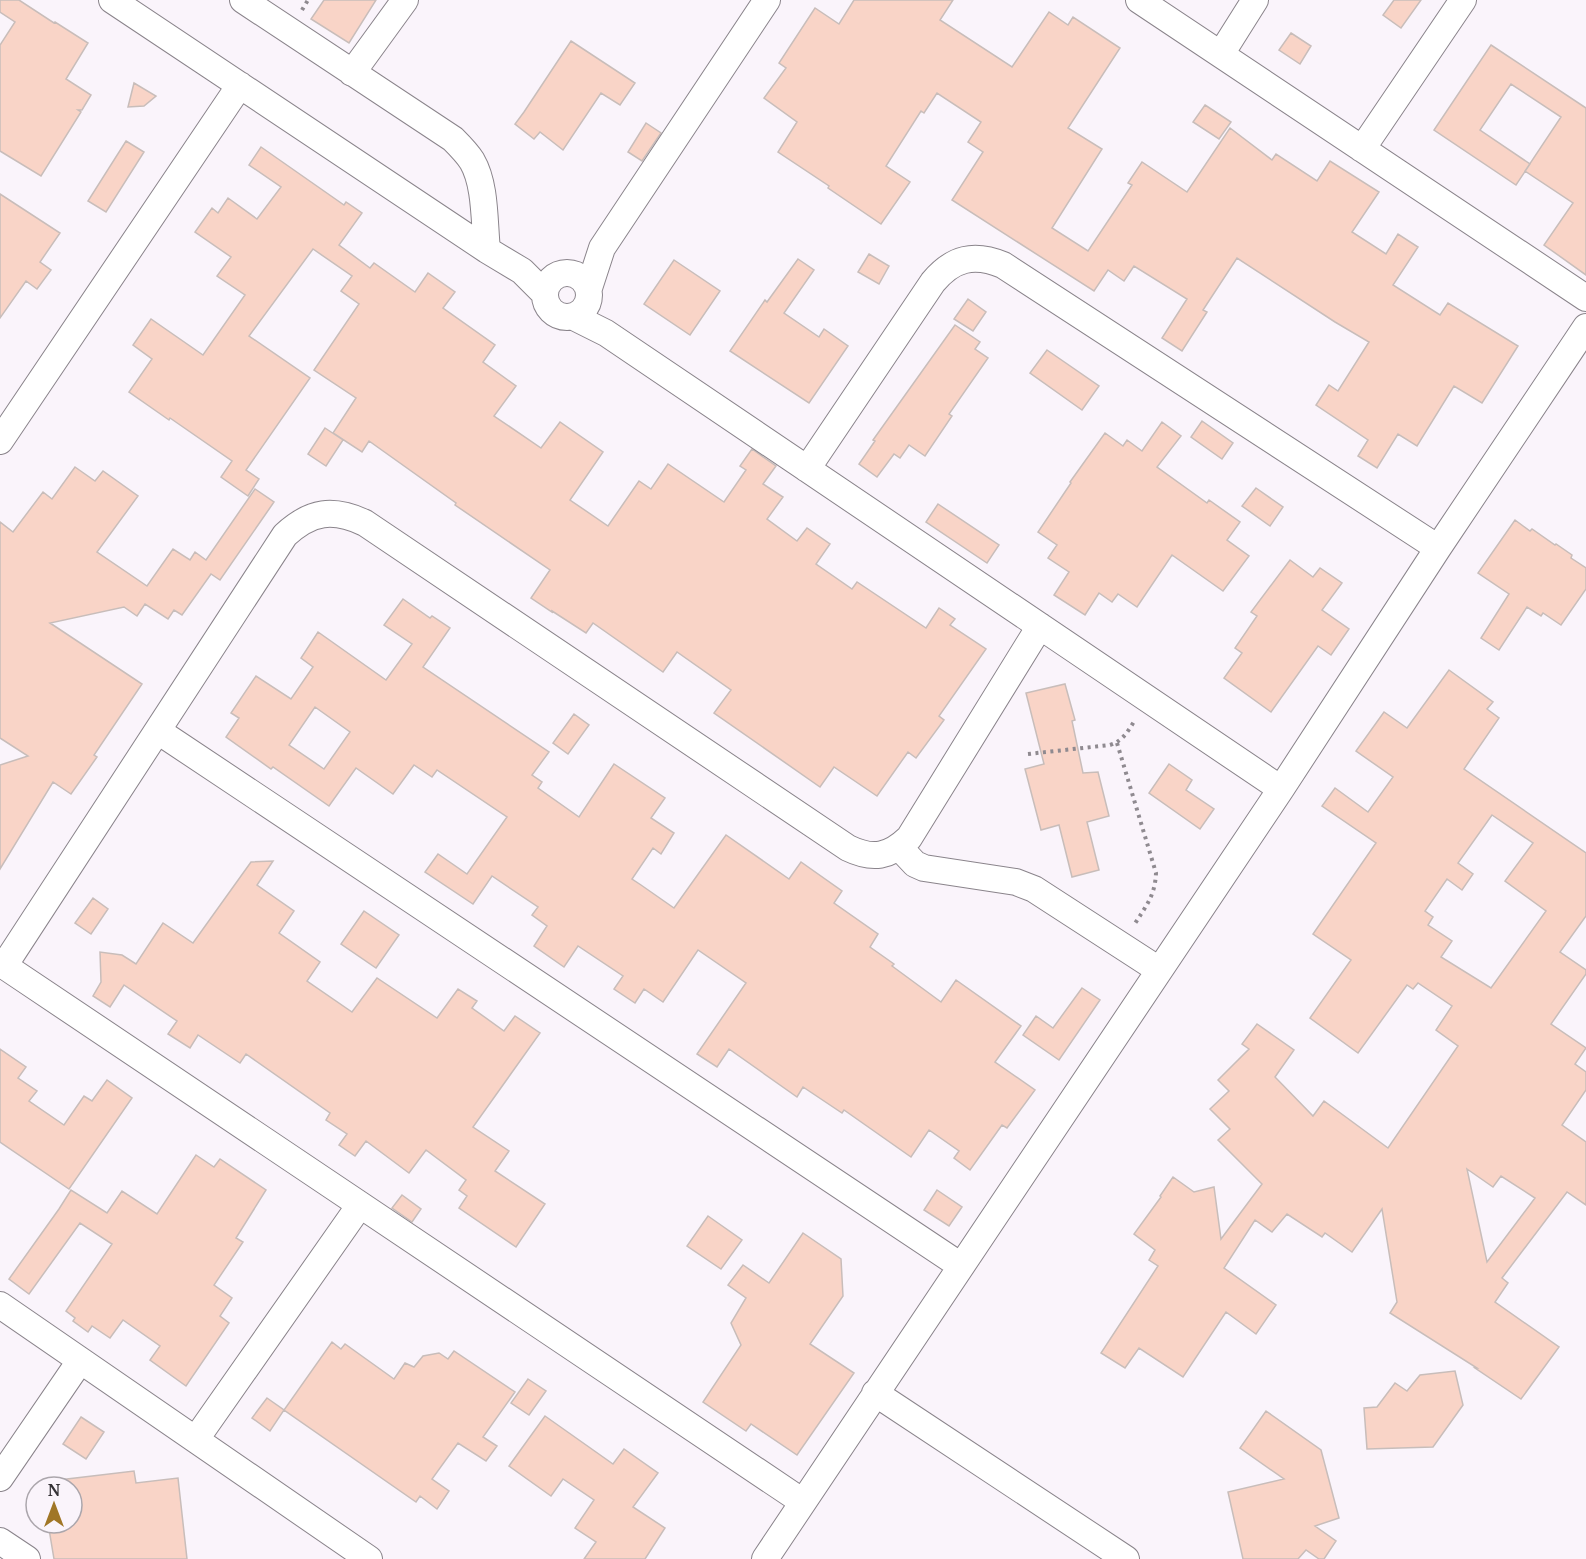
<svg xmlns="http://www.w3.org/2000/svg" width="1586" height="1559" font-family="'Noto Serif',serif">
<rect width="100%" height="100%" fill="#faf4fb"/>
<path fill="#f9d4c7" stroke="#c8bdba" stroke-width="1.5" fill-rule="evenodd" d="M0 0H19L54 23 55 22 88 43 66 79 91 95 82 110H78L81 112 41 176 0 151V45L15 22 0 12Z
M324 0H376L349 43 311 19Z
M854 0H953L940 20 1012 67 1049 12 1068 25 1073 17 1120 48 1068 128 1102 149 1052 228 1088 251 1132 185 1128 183 1142 162 1187 192 1230 128 1272 160 1276 154 1317 181 1330 161 1379 192 1352 232 1386 254 1398 234 1418 247 1393 285 1440 315 1448 303 1518 346 1482 403 1454 386 1417 446 1398 434 1377 468 1358 456 1368 440 1316 405 1329 385 1338 391 1369 342 1335 322 1237 258 1203 310 1207 312 1182 351 1162 338 1187 299 1134 266 1124 281 1108 270 1094 291 952 200 983 152 968 142 981 122 937 93 924 113 921 111 886 166 910 182 881 224 828 188 829 186 778 152 797 122 764 98 786 68 779 63 815 8 839 24Z
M1394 0H1421L1401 28 1383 15Z
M1291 33 1311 46 1300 64 1279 50Z
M571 41 635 83 620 105 601 93 563 150 540 132 534 139 515 124 524 112Z
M1491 45 1586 108V275L1544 245 1573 203 1525 171 1561 117 1511 84 1480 130 1530 164 1516 185 1434 130Z
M134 83 156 96 144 106 128 107Z
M1205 105 1231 122 1219 139 1193 122Z
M646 123 661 133 642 161 628 152Z
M126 141 144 152 106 212 88 201Z
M261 147 344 205 346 202 362 213 339 245 370 268 374 263 415 292 428 273 455 292 443 308 495 345 483 362 516 386 494 416 541 448 560 422 603 452 570 500 608 526 639 481 651 489 668 464 724 502 746 470 740 466 752 449 776 466 763 484 783 497 767 519 797 541 807 528 830 544 816 564 852 589 857 582 926 628 939 608 955 619 950 625 986 649 939 716 944 720 916 758 908 752 877 796 834 767 820 787 714 713 731 690 677 652 663 672 593 623 586 633 552 611V612L531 598 550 570 455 505 456 503 369 441 362 452 333 433 356 398 314 370 359 304 341 291 352 276 313 249 249 336 310 378 246 470 259 479 248 496 221 477 232 461 170 418 169 420 129 392 152 359 133 345 151 319 203 355 245 295 217 276 231 257 195 232 212 208 218 213 228 198 257 219 281 187 249 165Z
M0 194 60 233 40 262 51 270 37 289 26 281 0 318Z
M869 254 889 266 879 284 858 272Z
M798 259 814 270 784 313 819 337 824 329 848 346 809 403 730 351 765 300 767 302Z
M674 260 720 291 690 335 644 304Z
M968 299 986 312 973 331 954 319Z
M955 325 980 342 975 349 988 358 949 414 952 416 925 456 909 445 900 458 894 454 877 477 859 464 875 441 873 440Z
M1047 350 1099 386 1082 410 1030 373Z
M1202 421 1233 443 1222 459 1191 437Z
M1162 422 1181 436 1157 467 1207 503 1209 500 1240 522 1227 540 1249 556 1223 591 1172 555 1137 607 1118 594 1112 602 1099 593 1085 615 1054 595 1069 572 1048 558 1057 545 1038 532 1071 483 1070 482 1105 433 1123 446 1127 440 1142 451Z
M325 428 343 440 326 466 308 454Z
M75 467 95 481 103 471 138 496 97 552 147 586 173 549 190 560 195 552 206 560 255 489 274 502 220 580 211 574 182 615 174 610 168 619 145 604 137 616 124 607 50 623 142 684 94 755 97 757 71 794 53 782 0 869V765L28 756 0 738V522L13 532 43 492 52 499Z
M1256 488 1283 507 1270 526 1242 506Z
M938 504 999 545 987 563 926 522Z
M1515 520 1530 531 1532 529 1555 545 1556 544 1572 555 1571 558 1586 568V589L1561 625 1543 613 1541 616 1527 607 1499 650 1481 638 1509 594 1478 573Z
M1290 560 1313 577 1320 568 1342 583 1322 610 1349 629 1331 655 1318 646 1271 712 1224 678 1242 653 1235 648 1257 616 1251 612Z
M403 599 430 618 432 616 450 628 423 667 549 752 532 775 542 782 538 788 579 817 614 764 665 798 651 818 674 833 661 854 653 848 632 879 641 885 674 908 726 835 789 879 801 862 842 891 834 903 878 934 870 947 894 964 892 966 941 1002 956 980 1021 1026 995 1062 1035 1090 1007 1128 1002 1125 970 1170 954 1158 959 1151 929 1130 911 1157 844 1110 842 1113 803 1087 797 1097 729 1049 717 1067 697 1054 746 983 698 950 663 1002 644 989 635 1003 614 989 623 976 578 946 564 967 534 946 547 926 532 915 538 907 492 876 473 904 425 872 438 854 467 874 507 817 437 770 432 777 414 765 393 794 356 768 329 806 273 767 271 769 226 737 239 718 231 713 256 676 291 699 313 667 301 658 318 632 386 680 412 644 384 625ZM315 707 350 732 324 769 289 745Z
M1449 670 1493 702 1487 709 1499 718 1464 769 1586 853V916L1560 952 1586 970V974L1551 1024 1586 1048 1575 1064 1586 1072V1090L1562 1125 1586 1142V1205L1567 1192 1502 1278 1508 1283 1495 1302 1559 1347 1521 1399 1475 1368H1477L1390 1313 1397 1302 1382 1209 1352 1252 1325 1233 1322 1237 1287 1214 1272 1232 1255 1220 1224 1268 1276 1305 1256 1334 1226 1312 1183 1377 1139 1348 1125 1368 1101 1353 1158 1266 1149 1260 1155 1250 1134 1234 1161 1197 1160 1196 1173 1177 1194 1192 1214 1187 1221 1239 1262 1184 1218 1140 1230 1129 1210 1109 1229 1091 1218 1080 1249 1049 1242 1044 1257 1024 1294 1050 1275 1077 1313 1116 1324 1101 1388 1148 1458 1046 1436 1030 1452 1006 1418 983 1413 989 1407 985 1358 1053 1310 1018 1351 960 1313 934 1376 843 1322 806 1335 788 1368 812 1393 777 1356 751 1384 712 1407 728ZM1492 815 1533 843 1505 881 1546 911 1491 988 1441 957 1452 941 1428 925 1433 917 1425 911 1447 879 1462 890 1473 874 1458 863ZM1467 1169 1493 1187 1501 1176 1535 1198 1487 1262Z
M1065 684 1075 720 1072 721 1083 773 1098 772 1109 816 1087 822 1099 870 1072 877 1059 825 1041 830 1025 769 1044 764 1026 693Z
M574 714 589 725 568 754 553 743Z
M1169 764 1192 780 1186 790 1214 809 1200 829 1149 793Z
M273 861 257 885 294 911 279 933 320 962 307 981 352 1012 377 978 437 1018 458 989 477 1001 472 1008 504 1031 515 1016 540 1033 473 1127 509 1151 495 1171 545 1204 516 1247 459 1208 467 1196 459 1190 466 1180 426 1150 409 1173 366 1141 355 1156 339 1145 347 1134 326 1120 330 1113 246 1054 240 1063 198 1035 190 1048 168 1034 177 1021 124 985 110 1007 93 996 101 982 100 952 122 955 136 964 163 923 193 943 251 862Z
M93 898 108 909 91 934 75 923Z
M364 911 399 935 376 968 341 944Z
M1082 988 1100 1000 1059 1060 1023 1035 1036 1016 1053 1028Z
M0 1049 26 1067 18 1078 37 1091 29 1101 64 1125 84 1096 92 1101 107 1080 132 1098 69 1189 0 1142Z
M196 1155 214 1167 220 1159 266 1190 236 1238 243 1242 214 1285 232 1298 220 1316 229 1323 186 1386 150 1360 160 1346 123 1320 110 1338 92 1326 88 1332 73 1321 75 1318 66 1311 112 1244 80 1223 29 1294 9 1279 59 1209 71 1190 107 1213 122 1191 157 1214Z
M937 1190 962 1207 949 1226 924 1210Z
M402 1195 421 1209 412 1222 392 1208Z
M708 1216 742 1240 721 1269 687 1246Z
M803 1233 841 1259 843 1296 810 1344 854 1373 797 1455 751 1424 746 1431 703 1402 741 1345 731 1323 746 1298 728 1285 743 1265 769 1283Z
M332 1342 341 1349 345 1344 394 1379 405 1363 414 1367 423 1356 439 1353 448 1359 454 1351 515 1392 483 1437 497 1446 486 1461 458 1443 432 1479 449 1491 437 1509 420 1496 416 1502 284 1410Z
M1455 1371 1463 1405 1433 1447 1367 1449 1364 1408 1377 1407 1395 1383 1407 1391 1420 1375Z
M528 1379 546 1391 529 1415 511 1403Z
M267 1398 284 1410 270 1431 252 1418Z
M1266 1411 1321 1450 1339 1518 1315 1526 1336 1541 1324 1559H1319L1306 1550 1298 1559H1243L1228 1492 1284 1479 1240 1448Z
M545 1416 613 1464 624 1449 658 1473 633 1507 665 1528 645 1559H584L596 1542 575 1528 594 1500 563 1479 551 1496 509 1466Z
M81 1417 104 1432 86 1459 63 1444Z
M134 1471 136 1483 178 1478 187 1559H54L48 1523H72V1487H43L42 1482Z"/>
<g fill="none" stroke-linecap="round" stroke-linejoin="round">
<g stroke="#8a848b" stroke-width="28">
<path id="minor" d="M112 0 487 250 522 271 545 294
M243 0 453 139C460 146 467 153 472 161 486 185 484 222 487 250
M1139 0 1586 298
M1221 54 1255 0
M352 73 405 0
M1362 149 1463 0
M545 295a22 22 0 1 1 44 0a22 22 0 1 1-44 0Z
M589 288 602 248 767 0
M574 317 606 333 1281 789
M0 441 240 85
M807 469 933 282C953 258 974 253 1003 265L1438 548
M158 731 961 1266
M899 847 915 864 924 868 1016 882 1034 889 1159 970
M0 963 803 1502
M4 966 285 535C311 511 333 508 365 523L848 848C873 860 889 857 909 838L1040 626
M0 1305 369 1559
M875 1393 1126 1559
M196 1439 360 1205
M0 1478 80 1361
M0 1541 27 1559
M765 1559 1281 789 1438 548 1586 327"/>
</g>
<path stroke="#8f8a90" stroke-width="4" stroke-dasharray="3 4.5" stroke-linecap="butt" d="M302 10 308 0
M1117 743 1156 873C1155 896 1146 906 1134 925
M1028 754 1110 745C1123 741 1128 731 1135 720"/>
<use href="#minor" stroke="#fff" stroke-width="26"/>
</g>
<g transform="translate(54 1505)"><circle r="28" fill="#faf4fb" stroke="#aba6ac" stroke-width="1.5"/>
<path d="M0-4.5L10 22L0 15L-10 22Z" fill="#a07626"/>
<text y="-9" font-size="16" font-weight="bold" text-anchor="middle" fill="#353236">N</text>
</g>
</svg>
